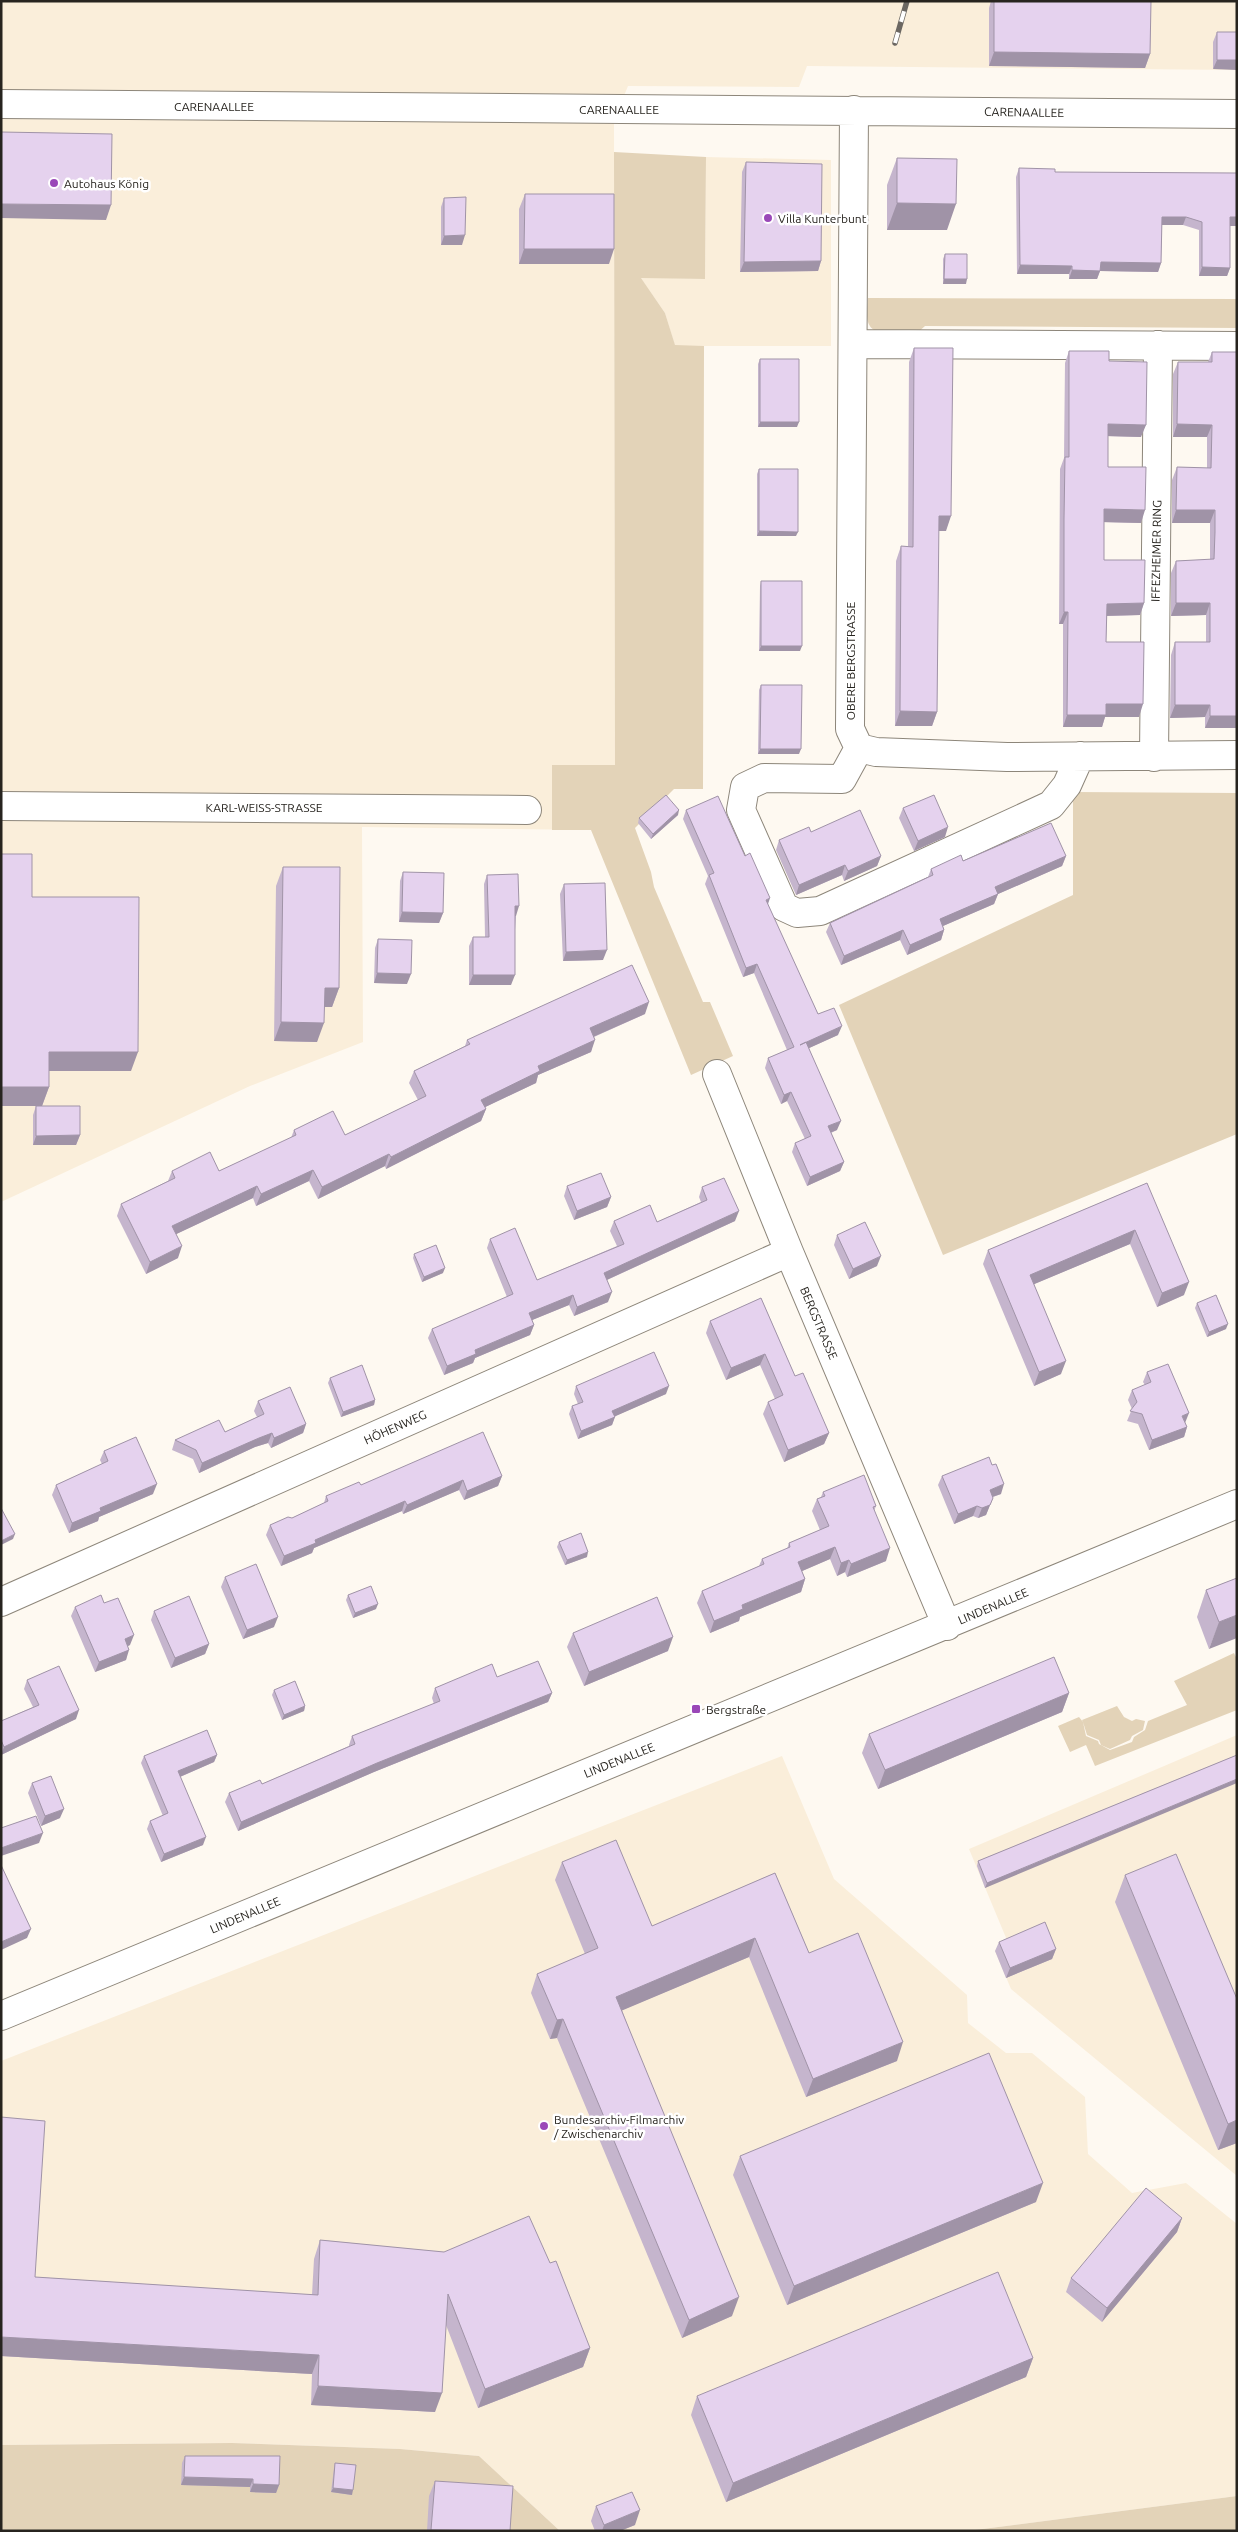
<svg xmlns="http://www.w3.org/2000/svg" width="1238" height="2532" font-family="Ubuntu,sans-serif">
<rect width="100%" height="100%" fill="#fef9f1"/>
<path fill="#faeeda" d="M1 1H1237V70L807 66 799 87 628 86 614 120 615 765 591 830 362 827 363 1042 250 1086 1 1202Z
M706 157 831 160V346H675L665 313 640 277 705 279Z
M1237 1735V2176L1011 1989 995 1951 1009 1945 969 1849Z
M782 1756 834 1879 967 1995 968 2023 1006 2053H1032L1085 2097 1088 2154 1132 2193 1186 2183 1237 2224V2496L967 2531H560L479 2456 400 2449 232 2443 1 2445V2061Z"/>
<path fill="#e3d3b8" d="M614 152 706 157 705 279 641 278 665 313 675 345 704 346 703 789H674L635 828 651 872 654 887 703 1002H710L733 1056 691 1075 591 830H552V765H615Z
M868 298 1237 299V328L925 326 916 334C903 334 873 339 868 322 866 315 868 305 868 298Z
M1073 792 1237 793V1134L943 1255 839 1005 1073 895Z
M1234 1653 1237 1659V1710L1095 1766 1086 1745 1070 1752 1058 1726 1079 1717 1083 1722 1082 1720 1117 1706 1124 1717 1132 1721 1136 1719 1145 1721 1143 1730 1132 1736 1130 1740 1110 1749 1101 1745 1099 1740 1087 1735 1083 1722 1086 1736 1098 1741 1099 1744 1110 1750 1132 1742 1134 1737 1145 1730 1148 1721 1187 1705 1174 1681Z
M232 2443 400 2449 479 2456 560 2531H1V2445Z
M1237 2496V2531H967Z"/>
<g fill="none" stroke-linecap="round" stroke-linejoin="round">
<g stroke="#8d867a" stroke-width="30">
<path id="minor" d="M1 104 1237 114
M854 110 850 729 859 748
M854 344 1237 346
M859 748 842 779 764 778 745 787 741 810 784 907 797 913 820 911 1051 805 1067 785 1080 756
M859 748 876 752 1007 757 1237 755
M1154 757 1158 345
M1 806 527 810
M717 1074 789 1252 947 1626
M1 1602 789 1252
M1 2016 1237 1504"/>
</g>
<use href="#minor" stroke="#fff" stroke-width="28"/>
<g stroke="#6b6762" stroke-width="5.5">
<path id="rail" d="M895 43 907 1"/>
</g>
<use href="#rail" stroke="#fff" stroke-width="4" stroke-dasharray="11" stroke-linecap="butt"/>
</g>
<path fill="#c5b5cd" d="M991 1H1151L1150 54 1145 68 989 66V8Z
M1217 32H1237L1213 69V42Z
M897 158 947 230H887V185Z
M746 162 821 261 818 271 740 272 742 172Z
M1019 168 1055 172 1236 226H1230V268L1227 276H1199V230L1183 225H1162L1161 263 1158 272 1100 271 1097 279H1069V274H1017L1016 177Z
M525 194 609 264H519V209Z
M444 198 462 245H441V207Z
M945 254 966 284H943V259Z
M914 348 946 531H938L937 712 932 726H895L896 561 901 546H908L909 362Z
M1069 351 1109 361 1141 437 1108 436V467L1141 523 1104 522V560L1144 603 1140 615 1107 616 1106 642 1139 717H1105L1102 727H1063V624H1059L1060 469 1064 458 1065 363Z
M1212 352 1237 728H1205V717L1170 718 1171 655 1175 642H1206V615L1171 616V573L1176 561 1210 560V523H1172V480L1177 467 1207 468V437H1173V374L1178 362H1208Z
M760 359 797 427H758V364Z
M759 469 796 536H757V474Z
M761 581 800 651H759L760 586Z
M761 685 799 754H758L759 690Z
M903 808 945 837 914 851 899 818Z
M686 810 745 856 818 1014 838 1035 809 1048 837 1130 831 1133 844 1162 840 1171 807 1186 792 1152 795 1143 805 1139 787 1101 781 1104 765 1068 768 1058 787 1050 754 973 743 977 705 884 708 876 683 819Z
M678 815 651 839 638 823 639 818Z
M811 832 881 856 877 866 844 881 842 875 796 895 776 850 779 840Z
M1066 856 1062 866 998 894 994 904 943 926 944 930 941 940 907 955 900 940 841 965 826 932 830 923 928 877 931 869 963 861Z
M283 867 339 988 332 1007H324L317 1042 274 1041 276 886Z
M403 872 443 913 439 923 399 922 400 881Z
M487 875 516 916 511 985H469V946L473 937H485L484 884Z
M564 884 603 960 563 961 560 894Z
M32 897 131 1071H49V1087L42 1106 80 1135 76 1145H33V1115L36 1106H1Z
M378 939 407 984 374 983 375 948Z
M645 1014 594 1037 591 1052 538 1075 536 1083 485 1107 486 1109 481 1121 386 1169 385 1166 318 1199 309 1181 256 1206 253 1198 176 1234 178 1258 146 1274 117 1216 121 1204 168 1181 172 1171H219L291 1138 294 1130 345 1135 418 1100 409 1083 414 1071 465 1046 467 1040Z
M1147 1183 1184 1295 1157 1307 1130 1244 1034 1284 1061 1374 1034 1386 983 1264 988 1250Z
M567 1186 611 1197 607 1207 574 1220 564 1196Z
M702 1187 735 1221 607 1280 608 1302 574 1316 569 1305 532 1320 534 1325 530 1335 475 1358 473 1363 444 1375 428 1338 432 1329 507 1297 487 1248 490 1239 537 1280 617 1246 610 1231 614 1221 657 1222 701 1202 699 1197Z
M837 1235 877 1266 849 1279 834 1245Z
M414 1254 443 1273 422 1282 413 1258Z
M761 1298 795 1376 829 1433 824 1444 784 1462 763 1414 768 1402 775 1399 760 1365 726 1380 706 1333 710 1321Z
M1197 1303 1226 1329 1207 1337 1195 1308Z
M1147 1372 1185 1423 1187 1427 1184 1437 1149 1450 1138 1424 1127 1421 1132 1409 1128 1400 1132 1390 1145 1385 1143 1382Z
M330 1378 375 1400 374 1405 341 1417 328 1383Z
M576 1386 666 1394 615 1416 612 1425 578 1439 569 1414 572 1406 578 1404 574 1394Z
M258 1401 306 1424 303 1433 271 1448 268 1443 255 1447 199 1473 193 1459 172 1450 175 1440 225 1432 257 1417 254 1411Z
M104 1451 153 1494 99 1517 98 1521 69 1533 52 1495 56 1485 102 1464 100 1460Z
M502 1476 498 1486 464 1500 459 1490 403 1514 402 1511 314 1548 312 1553 281 1566 266 1535 270 1525 292 1518 324 1503 326 1496 361 1485Z
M942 1476 1001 1494 993 1497 986 1515 978 1518 973 1516 954 1524 938 1485Z
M823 1492 876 1506 874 1511 886 1561 847 1577 845 1572 837 1576 830 1559 802 1571 805 1579 801 1592 740 1617 739 1621 710 1633 697 1603 702 1591 759 1566 762 1559 787 1549 789 1543 820 1530 812 1511 817 1499 821 1497Z
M559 1542 587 1557 565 1565 557 1547Z
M225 1577 274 1627 243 1639 221 1587Z
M1237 1578 1209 1649 1197 1617 1206 1590Z
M348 1595 376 1609 353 1618 346 1600Z
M104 1603 130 1645 128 1646 126 1660 95 1672 71 1616 75 1607Z
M154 1611 209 1644 205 1654 171 1668 151 1620Z
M573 1633 668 1651 584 1686 567 1647Z
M497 1677 552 1693 548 1702 374 1772 238 1831 225 1802 229 1793 262 1784 349 1746V1745L352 1736 434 1704 432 1698 435 1688Z
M27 1680 76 1719 1 1755V1721L33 1707 24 1689Z
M274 1690 305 1706 304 1711 282 1720 272 1695Z
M1069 1693 1062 1712 878 1789 862 1753 869 1734Z
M217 1755 214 1762 180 1777 203 1845 161 1862 147 1829 150 1821 163 1816 141 1763 144 1756Z
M1237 1755 985 1888 977 1866 978 1861Z
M32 1783 60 1818 41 1826 28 1793Z
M562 1862 652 1926 775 1873 809 1953 897 2061 806 2097 749 1957 622 2010 732 2316 682 2338 557 2038 550 2039 531 1993 537 1974 585 1954 555 1880Z
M1125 1875 1237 2143 1218 2150 1115 1902Z
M999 1942 1056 1949 1052 1959 1006 1978 995 1951Z
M1 2117 35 2277 312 2295 314 2259 320 2240 550 2263 590 2348 583 2367 478 2408 446 2325 435 2412 311 2405 312 2374 1 2356Z
M740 2156 1036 2202 787 2305 733 2175Z
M1182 2218 1177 2232 1102 2322 1066 2292 1071 2278Z
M1033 2358 1026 2377 726 2502 691 2415 697 2396Z
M185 2456 279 2485 276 2493 250 2492V2487L181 2485 182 2463Z
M335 2463 352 2495 331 2492 334 2468Z
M435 2481 510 2531H427L429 2496Z
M596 2506 635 2525 620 2531H595L591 2521Z"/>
<path fill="#a093a7" d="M994 52 1150 54 1145 68 989 66Z
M1217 60H1237V70L1213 69Z
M897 203 956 204 947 230H887Z
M1 204 111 205 106 220 1 218Z
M1162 217H1186L1183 225H1159Z
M1230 217H1237V223L1236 226H1227Z
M465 235 462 245H441L444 236Z
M524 249H614L609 264H519Z
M821 261 818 271 740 272 744 262Z
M1101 262 1161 263 1158 272 1100 271 1097 279H1069L1072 270Z
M1020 265 1072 266 1069 274H1017Z
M1202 267 1230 268 1227 276H1199Z
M944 279H967L966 284H943Z
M760 422H799L797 427H758Z
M1108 424 1146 425 1141 437 1104 436Z
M1177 424 1212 425 1207 437H1173Z
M1104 509 1145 510 1141 523 1099 522Z
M1176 510H1215L1210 523H1172Z
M939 516H951L946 531H933Z
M759 531 798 532 796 536H757Z
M1144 603 1140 615 1102 616 1107 604Z
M1176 603H1210L1206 615 1171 616Z
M1064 612H1068L1063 624H1059Z
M761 646H802L800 651H759Z
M1106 704H1143L1139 717H1105L1102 727H1063L1067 715Z
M1175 705H1210L1205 717 1170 718Z
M900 711 937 712 932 726H895Z
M1210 716H1237V728H1205Z
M760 749H801L799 754H758Z
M679 810 678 815 651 839 653 834Z
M948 827 945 837 914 851 918 841Z
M881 856 877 866 844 881 848 871Z
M1066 856 1062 866 998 894 994 904 936 929 940 919 995 887Z
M845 865 842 875 796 895 799 885Z
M770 898 767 907 766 900Z
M515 906H519L516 916H512Z
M402 912 443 913 439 923 399 922Z
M903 930 900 940 841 965 844 956Z
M944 930 941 940 907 955 910 945Z
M607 950 603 960 563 961 566 952Z
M757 964 754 973 743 977 746 968Z
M377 973 411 974 407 984 374 983Z
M473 975H515L511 985H469Z
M325 988H339L332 1007H318Z
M649 1002 645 1014 586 1040 590 1028Z
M281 1022 324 1023 317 1042 274 1041Z
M842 1026 838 1035 796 1054 800 1045Z
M595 1040 591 1052 538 1075 536 1083 477 1111 481 1100 538 1066Z
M49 1052H138L131 1071H42Z
M1 1087H49L42 1106H1Z
M791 1092 787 1101 781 1104 784 1095Z
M486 1109 481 1121 386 1169 391 1157Z
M841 1121 837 1130 824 1135 828 1126Z
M80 1135 76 1145H33L36 1136Z
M389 1154 385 1166 318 1199 322 1187Z
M844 1162 840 1171 807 1186 810 1177Z
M313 1170 309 1181 256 1206 261 1194Z
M257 1186 253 1198 168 1238 172 1226Z
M611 1197 607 1207 574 1220 577 1211Z
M739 1211 735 1221 600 1283 604 1273Z
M1135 1230 1130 1244 1025 1288 1030 1275Z
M182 1246 178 1258 146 1274 150 1262Z
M881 1256 877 1266 849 1279 853 1269Z
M445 1268 443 1273 422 1282 424 1277Z
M1189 1282 1184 1295 1157 1307 1162 1293Z
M612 1292 608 1302 574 1316 577 1307Z
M573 1295 569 1305 525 1323 529 1313Z
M1228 1324 1226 1329 1207 1337 1209 1332Z
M534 1325 530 1335 475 1358 473 1363 444 1375 447 1366 475 1350Z
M765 1354 760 1365 726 1380 731 1368Z
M1066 1361 1061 1374 1034 1386 1039 1372Z
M669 1386 666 1394 609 1419 612 1411Z
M375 1400 374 1405 341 1417 343 1412Z
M1189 1413 1185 1423 1182 1416Z
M615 1417 612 1425 578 1439 581 1431Z
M306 1424 303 1433 271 1448 274 1438Z
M1187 1427 1184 1437 1149 1450 1152 1440Z
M272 1433 268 1443 255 1447 199 1473 202 1463 259 1438Z
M829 1433 824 1444 784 1462 788 1450Z
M502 1476 498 1486 464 1500 467 1491Z
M463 1480 459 1490 403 1514 407 1505Z
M157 1484 153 1494 99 1517 98 1521 69 1533 72 1523 100 1508Z
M1004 1484 1001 1494 986 1499 990 1490Z
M993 1498 986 1515 978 1518 982 1508Z
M405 1501 402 1511 314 1548 312 1553 281 1566 284 1556 315 1540Z
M977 1506 973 1516 954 1524 958 1514Z
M15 1534 13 1539 1 1545V1541Z
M835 1547 830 1559 793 1575 798 1562Z
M890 1548 886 1561 847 1577 851 1564Z
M588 1552 587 1557 565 1565 567 1560Z
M849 1560 845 1572 837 1576 841 1563Z
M805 1579 801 1592 740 1617 739 1621 710 1633 714 1621 742 1605Z
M378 1604 376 1609 353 1618 355 1613Z
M1237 1615V1638L1209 1649 1219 1622Z
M278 1617 274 1627 243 1639 247 1630Z
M134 1635 130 1645 121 1649 125 1639Z
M673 1637 668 1651 584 1686 589 1672Z
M209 1644 205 1654 171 1668 175 1658Z
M129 1650 126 1660 95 1672 99 1662Z
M552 1693 548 1702 374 1772 238 1831 241 1822 377 1763Z
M1069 1693 1062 1712 878 1789 885 1770Z
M305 1706 304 1711 282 1720 284 1715Z
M79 1710 76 1719 1 1755 4 1747Z
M217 1755 214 1762 175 1779 178 1771Z
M1237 1779V1783L985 1888 987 1883Z
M64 1809 60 1818 41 1826 45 1816Z
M43 1833 39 1843 1 1856V1848Z
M206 1837 203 1845 161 1862 164 1854Z
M31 1929 27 1938 1 1950V1942Z
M755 1938 749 1957 609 2016 616 1997Z
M1056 1949 1052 1959 1006 1978 1010 1968Z
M563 2019 557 2038 550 2039 557 2020Z
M903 2042 897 2061 806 2097 813 2079Z
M1237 2120V2143L1218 2150 1228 2124Z
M1043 2183 1036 2202 787 2305 794 2286Z
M1182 2218 1177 2232 1102 2322 1107 2308Z
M739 2297 732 2316 682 2338 689 2320Z
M1 2337 319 2355 312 2374 1 2356Z
M590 2348 583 2367 478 2408 485 2389Z
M1033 2358 1026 2377 726 2502 733 2483Z
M318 2386 442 2393 435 2412 311 2405Z
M184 2477 253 2479 250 2487 181 2485Z
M253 2484 279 2485 276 2493 250 2492Z
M333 2488 353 2490 352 2495 331 2492Z
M640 2510 635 2525 620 2531H602L604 2525Z"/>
<path fill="#e5d2ee" stroke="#a093a7" d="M994 1H1151L1150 54 994 52Z
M1217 32H1237V60H1217Z
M1 132 112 134 111 205 1 204Z
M897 158 957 159 956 204 897 203Z
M746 162 822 164 821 261 744 262Z
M1019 168 1055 169V172L1237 173V217H1230V268L1202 267V222L1186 217H1162L1161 263 1101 262 1100 271 1072 270V266L1020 265Z
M525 194H614V249H524Z
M466 197 465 235 444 236V198Z
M945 254H967V279H944Z
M914 348H953L951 516H939L937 712 900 711 901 546 913 547Z
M1069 351H1109V361L1147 362 1146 425 1108 424V467H1146L1145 510 1104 509V560H1145L1144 603 1107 604 1106 642H1144L1143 704H1106V715H1067L1068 612H1064V519L1065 457H1069Z
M1212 352H1237V716H1210V705H1175V642H1210V603H1176V561L1214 559 1215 532V510H1176L1177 467 1211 468 1212 425 1177 424 1178 362H1212Z
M760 359H799V422H760Z
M759 469H798V532L759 531Z
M761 581H802V646H761Z
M761 685H802L801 749H760Z
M666 795 679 810 653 834 639 818Z
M934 795 948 827 918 841 903 808Z
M718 796 745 856 750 853 770 898 766 900 818 1014 834 1008 842 1026 800 1045 806 1042 841 1121 828 1126 844 1162 810 1177 795 1143 811 1136 791 1092 784 1095 768 1058 794 1047 757 964 746 968 709 875 714 873 686 810Z
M860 810 881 856 848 871 845 865 799 885 779 840 809 827 811 832Z
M1051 823 1066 856 995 887 998 894 940 919 944 930 910 945 903 930 844 956 830 923 933 875 931 869 961 855 963 861Z
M1 854H32V897H139L138 1052H49V1087H1Z
M283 867H340L339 988H325L324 1023 281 1022Z
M403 872 444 873 443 913 402 912Z
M518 874 519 906H515V975H473V937H489L487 875Z
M605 883 607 950 566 952 564 884Z
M378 939 412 940 411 974 377 973Z
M632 965 649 1002 590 1028 595 1040 538 1066 540 1071 481 1100 486 1109 391 1157 389 1154 322 1187 313 1170 261 1194 257 1186 172 1226 182 1246 150 1262 121 1204 175 1178 172 1171 210 1152 219 1171 296 1135 294 1130 333 1111 345 1135 426 1096 414 1071 470 1044 467 1040Z
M36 1106H80V1135L36 1136Z
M601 1173 611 1197 577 1211 567 1186Z
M724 1178 739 1211 604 1273 612 1292 577 1307 573 1295 529 1313 534 1325 475 1350 476 1354 447 1366 432 1329 513 1294 490 1239 515 1228 537 1280 624 1244 614 1221 650 1205 657 1222 707 1200 702 1187Z
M1147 1183 1189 1282 1162 1293 1135 1230 1030 1275 1066 1361 1039 1372 988 1250Z
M865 1222 881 1256 853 1269 837 1235Z
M436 1245 445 1268 424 1277 414 1254Z
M1216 1295 1228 1324 1209 1332 1197 1303Z
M761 1298 795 1376 803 1373 829 1433 788 1450 768 1402 783 1395 765 1354 731 1368 710 1321Z
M654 1352 669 1386 612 1411 615 1417 581 1431 572 1406 583 1402 576 1386Z
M1168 1364 1189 1413 1182 1416 1187 1427 1152 1440 1142 1414 1130 1411 1137 1402 1132 1390 1151 1382 1147 1372Z
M362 1365 375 1400 343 1412 330 1378Z
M290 1387 306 1424 274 1438 272 1433 259 1438 202 1463 196 1450 175 1440 219 1420 225 1432 264 1414 258 1401Z
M483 1432 502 1476 467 1491 463 1480 407 1505 405 1501 315 1540 316 1543 284 1556 270 1525 288 1517 292 1518 328 1501 326 1496 359 1482 361 1485Z
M136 1437 157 1484 100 1508 101 1511 72 1523 56 1485 108 1461 104 1451Z
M989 1457 992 1465 996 1464 1004 1484 990 1490 993 1498 990 1505 982 1508 977 1506 958 1514 942 1476Z
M864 1475 876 1506 873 1507 890 1548 851 1564 849 1560 841 1563 835 1547 798 1562 805 1579 742 1605 743 1609 714 1621 702 1591 764 1564 762 1559 790 1547 789 1543 829 1526 817 1499 825 1496 823 1492Z
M1 1508 15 1534 1 1541Z
M581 1533 588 1552 567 1560 559 1542Z
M256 1564 278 1617 247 1630 225 1577Z
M1237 1578V1615L1219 1622 1206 1590Z
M371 1586 378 1604 355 1613 348 1595Z
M101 1595 104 1603 118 1598 134 1635 125 1639 129 1650 99 1662 75 1607Z
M189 1596 209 1644 175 1658 154 1611Z
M657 1597 673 1637 589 1672 573 1633Z
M1054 1657 1069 1693 885 1770 869 1734Z
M538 1661 552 1693 377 1763 241 1822 229 1793 260 1780 262 1784 355 1744 352 1736 440 1701 435 1688 492 1664 497 1677Z
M59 1666 79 1710 4 1747 1 1740V1721L39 1705 27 1680Z
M295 1681 305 1706 284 1715 274 1690Z
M207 1730 217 1755 178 1771 206 1837 164 1854 150 1821 168 1813 144 1756Z
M1237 1755V1779L987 1883 978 1861Z
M51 1776 64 1809 45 1816 32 1783Z
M36 1816 43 1833 1 1848V1828Z
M616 1840 652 1926 775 1873 809 1953 858 1933 903 2042 813 2079 755 1938 616 1997 739 2297 689 2320 563 2019 557 2020 537 1974 598 1948 562 1862Z
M1176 1854 1237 1999V2120L1228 2124 1125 1875Z
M1 1865 31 1929 1 1942Z
M1045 1922 1056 1949 1010 1968 999 1942Z
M989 2053 1043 2183 794 2286 740 2156Z
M1 2117 45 2121 35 2277 318 2295 320 2240 444 2252 529 2216 550 2263 556 2261 590 2348 485 2389 448 2294 442 2393 318 2386 319 2355 1 2337Z
M1146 2188 1182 2218 1107 2308 1071 2278Z
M998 2272 1033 2358 733 2483 697 2396Z
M185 2456H280L279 2485 253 2484V2479L184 2477Z
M335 2463 356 2465 353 2490 333 2488Z
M435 2481 513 2486 510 2531 431 2530Z
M632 2492 640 2510 604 2525 596 2506Z"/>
<g fill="#9a48b8" stroke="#fff" stroke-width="2">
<circle cx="54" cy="183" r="5"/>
<circle cx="768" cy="218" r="5"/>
<rect x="691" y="1704" width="10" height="10" rx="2.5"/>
<circle cx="544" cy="2126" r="5"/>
</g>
<g text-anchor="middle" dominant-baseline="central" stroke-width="5" stroke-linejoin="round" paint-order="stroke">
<g font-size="12" fill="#27241f" stroke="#fff">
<text x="214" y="106">CARENAALLEE</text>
<text x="619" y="109">CARENAALLEE</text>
<text transform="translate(1024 112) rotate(1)">CARENAALLEE</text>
<text transform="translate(1156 551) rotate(-89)">IFFEZHEIMER RING</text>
<text transform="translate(850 661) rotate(-90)">OBERE BERGSTRASSE</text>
<text x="264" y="807">KARL-WEISS-STRASSE</text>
<text transform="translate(819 1323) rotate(67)">BERGSTRASSE</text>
<text transform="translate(395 1427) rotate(-24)">HÖHENWEG</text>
<text transform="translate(993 1606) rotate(-23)">LINDENALLEE</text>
<text transform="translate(619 1760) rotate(-22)">LINDENALLEE</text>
<text transform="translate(245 1915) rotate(-23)">LINDENALLEE</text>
</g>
<g font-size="12" fill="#27241f" stroke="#fff" text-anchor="start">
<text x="64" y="183">Autohaus König</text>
<text x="778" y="218">Villa Kunterbunt</text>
<text x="706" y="1709">Bergstraße</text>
<text x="554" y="2119">Bundesarchiv-Filmarchiv<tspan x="554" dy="14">/ Zwischenarchiv</tspan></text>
</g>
</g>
<rect width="1238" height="2532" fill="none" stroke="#27241f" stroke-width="5"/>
</svg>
